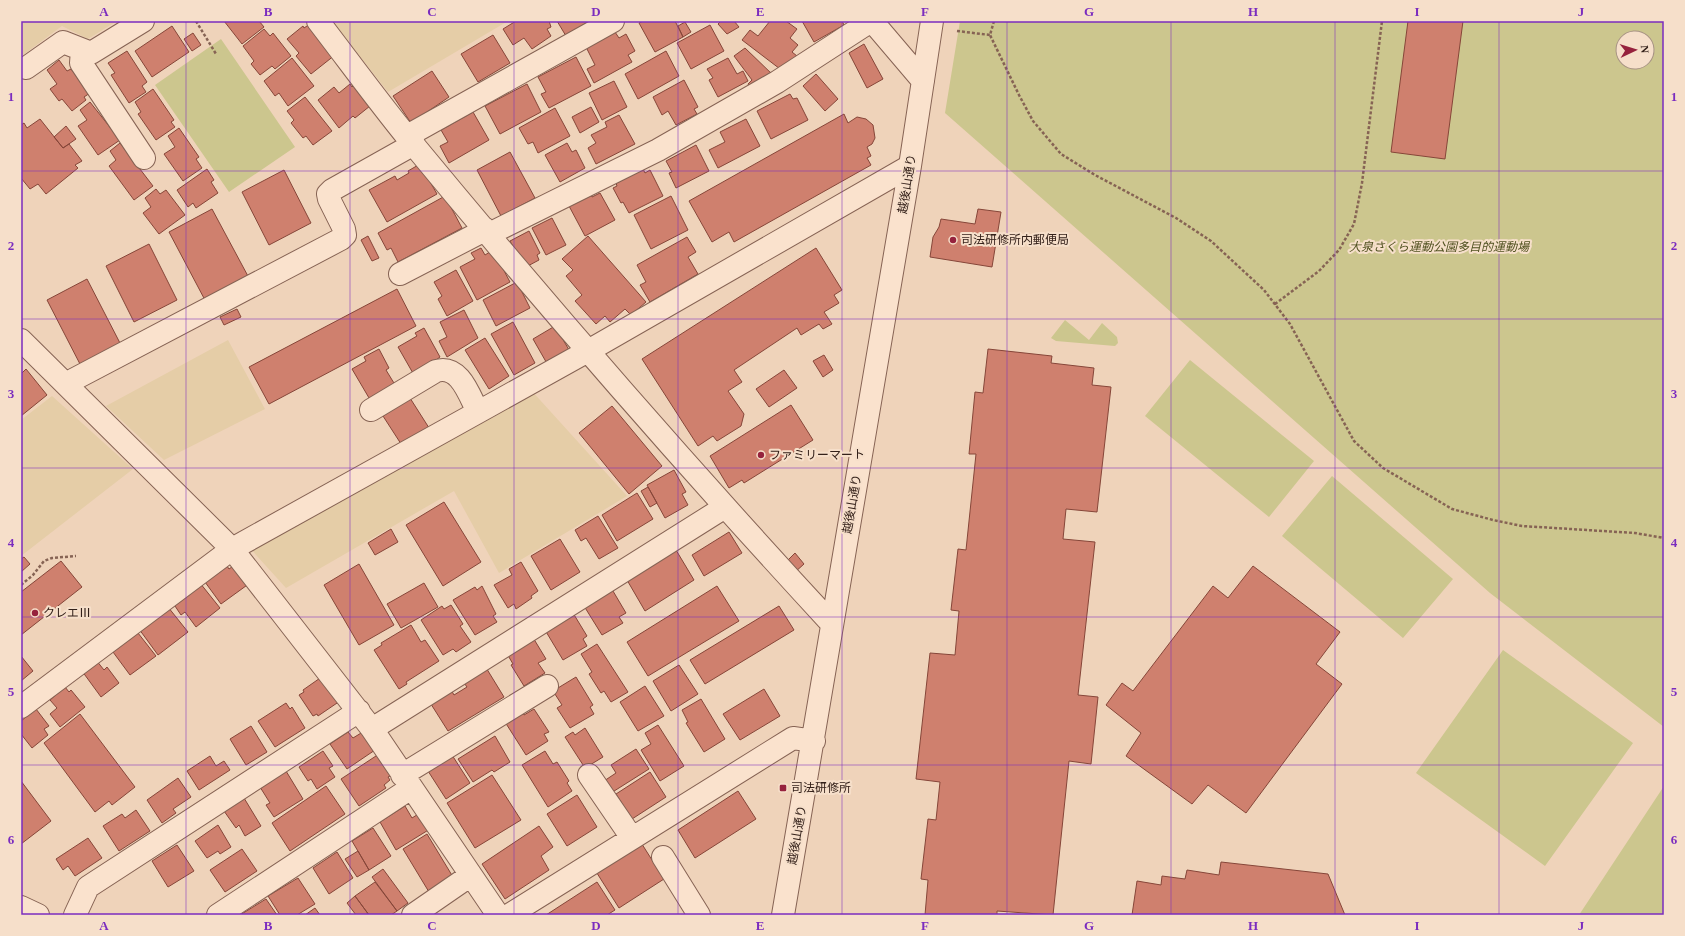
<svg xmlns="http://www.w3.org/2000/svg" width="1685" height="936" font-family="'Times New Roman','Noto Sans JP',serif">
<rect width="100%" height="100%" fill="#efd3ba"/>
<path fill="#e5cda7" d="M21 21H117L88 39 62 26 23 55 21 52Z
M332 21H508L388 92Z
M228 340 265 409 164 460 106 406Z
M531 390 627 496 499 573 454 491 286 588 248 546Z
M52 396 133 469 21 556V420Z"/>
<path fill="#ccc68e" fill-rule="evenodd" d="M960 21H1664V727L1490 593 945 113ZM1623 38H1647V62H1623Z
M221 39 295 147 229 192 155 85Z
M1065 320 1089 340 1102 323 1117 337 1118 343 1115 346 1056 341 1051 338Z
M1190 360 1314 461 1269 517 1145 416Z
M1332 476 1453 579 1403 638 1282 536Z
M1503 650 1633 743 1545 866 1416 773Z
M1664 786V915H1579Z"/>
<path fill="#cf806e" stroke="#864639" d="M224 21H259L264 27 242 44Z
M516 21H549L551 27 547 29 551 36 532 49 524 38 513 45 503 29Z
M557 21H589L566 36Z
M643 21H675L683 37 655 52 639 23Z
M721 21H734L739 27 727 34 718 24Z
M770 21H786L797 29 790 38 798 45 792 52 797 56 784 72 742 40 750 30 758 36Z
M802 21H842L844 25 814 42Z
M1408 21H1463L1445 159 1391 152Z
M685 22 691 32 683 37 678 26Z
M310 24 335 55 311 74 296 56 299 53 287 39 303 26 304 28Z
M710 25 724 51 691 69 677 43Z
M172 26 189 52 152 77 135 51Z
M264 29 270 36 273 33 291 56 275 69 272 66 260 75 251 64 254 61 243 46Z
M615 32 619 38 626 34 635 51 628 55 632 62 594 83 587 69 595 65 586 47Z
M193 33 201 45 192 51 184 39Z
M493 35 510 63 478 82 461 54Z
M864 44 883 79 867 88 849 53Z
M745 48 774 76 751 90 748 84 752 80 734 56Z
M127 51 147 82 142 86 146 92 129 103 111 75 115 73 108 63Z
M666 51 679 76 638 99 625 74Z
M576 57 591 86 549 108 541 94 546 92 538 77Z
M292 58 314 86 288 106 279 93 275 96 264 81Z
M728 58 737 74 743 71 748 81 718 97 709 80 713 78 707 69Z
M59 60 67 71 71 69 90 93 84 97 86 100 72 111 62 99 59 101 50 89 57 84 47 70Z
M432 71 449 97 411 123 393 96Z
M816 74 838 99 825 111 803 86Z
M684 80 698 107 694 109 697 114 676 125 668 111 662 115 653 97Z
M614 81 627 107 602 120 589 93Z
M350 84 352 87 355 84 370 106 355 118 353 116 339 128 318 100 334 87 339 93Z
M527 84 541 112 500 134 485 106Z
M153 89 174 120 171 122 175 127 156 140 138 114 141 112 135 102Z
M790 94 793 99 797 98 808 120 771 139 757 111Z
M305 97 332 131 313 145 306 136 303 138 291 123 294 120 287 111Z
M90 102 120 140 98 155 78 126 87 120 80 110Z
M591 107 599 122 580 133 572 117Z
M555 108 570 136 538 153 533 142 528 144 519 128Z
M473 112 489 140 449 163 440 146 448 142 441 130Z
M844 114 848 123 857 117 866 119 873 125 875 138 872 144 867 147 871 156 867 158 871 165 734 242 729 232 712 242 689 201Z
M619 115 635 144 596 164 588 148 596 143 591 135 607 127 605 122Z
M40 119 63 148 69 144 82 161 75 165 78 168 46 194 38 184 30 189 21 178V125L24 123 27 128Z
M746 119 760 146 718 168 709 150 725 142 720 132Z
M66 126 76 139 63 148 54 137Z
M179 128 199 157 196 159 202 168 183 181 164 154 175 147 168 136Z
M120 143 153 186 134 200 109 166 116 160 110 151Z
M567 143 572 152 576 150 585 168 560 182 545 155Z
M696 145 709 171 676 188 669 173 672 172 666 161Z
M510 152 535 198 501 216 477 170Z
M420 164 437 194 387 222 369 190 395 176 397 180 409 173 408 171Z
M207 169 214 180 211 182 218 193 196 208 193 203 188 207 177 190Z
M643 169 645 173 650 170 663 196 629 213 623 202 621 203 613 188 617 186 616 183Z
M284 170 311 223 269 245 242 192Z
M156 189 160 194 166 190 185 215 159 234 143 213 151 207 145 198Z
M600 193 615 220 585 236 569 206 591 195 592 197Z
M445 196 462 228 398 262 391 248 387 250 378 233Z
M671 196 688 230 651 249 634 215Z
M212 209 249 278 206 302 169 232Z
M978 209 1001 212 992 267 930 257 933 237 939 227 941 219 975 224Z
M552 218 566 245 546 255 532 228Z
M529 231 540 253 537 255 539 260 524 268 510 241Z
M368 236 379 258 372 261 361 240Z
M588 236 646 302 631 315 625 309 610 322 605 316 596 324 575 301 582 295 566 276 573 270 562 259Z
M687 237 696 252 688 257 698 274 650 302 640 285 646 282 637 265Z
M149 244 177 300 134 322 106 266Z
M481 248 485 255 493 250 510 282 477 300 460 267 475 259 471 253Z
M816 248 842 290 834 295 839 303 824 312 832 324 823 329 819 324 801 335 797 328 734 370 742 382 728 391 744 414 741 426 717 441 713 436 698 446 642 359Z
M456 270 473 301 447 316 438 299 442 296 434 282Z
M87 279 121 345 81 366 47 300Z
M517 282 530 308 496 326 483 300Z
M397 289 416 326 269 404 249 367Z
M237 309 241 317 224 325 220 317Z
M464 310 478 338 447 357 439 341 447 337 440 322Z
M513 322 535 363 514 375 491 334Z
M555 326 572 355 549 367 533 339Z
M424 328 440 357 436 360 437 362 414 375 398 347 417 336 415 333Z
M485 338 509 376 489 389 465 350Z
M379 349 389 368 386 370 397 388 372 403 352 369 366 361 364 357Z
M988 349 1052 356 1051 363 1094 368 1092 385 1111 387 1097 512 1066 509 1063 539 1095 542 1078 695 1098 697 1091 764 1069 761 1053 915 997 911V915H925L928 880 921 879 928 819 936 820 940 782 916 779 930 653 955 655 959 611 951 610 958 549 966 550 976 454H969L975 392 983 393Z
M824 355 833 370 823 377 813 361Z
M26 369 47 395 21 416V374Z
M784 370 797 388 769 407 756 389Z
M410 398 431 431 403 447 383 416Z
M791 405 813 440 744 483 742 480 729 488 710 456Z
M612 406 662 466 629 494 579 433Z
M674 470 686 492 682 494 688 505 665 518 647 485Z
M648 487 657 503 650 507 641 491Z
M637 493 653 519 617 541 602 515Z
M444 502 481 562 443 586 406 525Z
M598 516 618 548 599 559 586 538 581 541 575 530Z
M391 529 398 542 375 555 368 543Z
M729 532 742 553 704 576 692 555Z
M560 539 580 572 551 590 531 556Z
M676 550 694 580 645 611 627 580Z
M795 553 804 564 794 573 785 563Z
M24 557 30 564 21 572V559Z
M61 561 82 587 21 635V592Z
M521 562 538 591 531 596 532 598 516 609 514 604 508 608 494 585 512 575 509 569Z
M236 564 250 583 221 604 205 582 227 566 229 569Z
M359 564 394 625 359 645 324 585Z
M1253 566 1340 632 1316 664 1342 684 1246 813 1208 785 1192 804 1126 756 1141 733 1106 705 1122 683 1133 691 1213 586 1228 598Z
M200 583 220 608 196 627 185 612 181 615 175 606 178 603 177 601Z
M424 583 438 607 401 628 387 604Z
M482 586 496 614 493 616 497 622 475 635 453 600 475 587 477 590Z
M610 586 626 613 619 617 623 623 602 635 584 606Z
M717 586 739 621 648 676 627 642Z
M451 605 463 624 460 626 471 642 456 652 453 649 443 655 421 620 442 606 444 609Z
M779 606 794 630 705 684 690 660Z
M168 607 188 632 158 655 139 629Z
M573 613 587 636 583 639 587 646 563 660 545 630Z
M411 625 421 642 425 640 439 661 406 682 407 684 399 689 374 650 382 645 381 643Z
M138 633 156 656 130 675 113 652Z
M532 636 546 659 538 663 545 673 524 686 511 665 513 664 506 652Z
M597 644 628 692 611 702 604 691 601 693 589 674 592 672 581 654Z
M21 656 33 671 21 681Z
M96 660 104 670 107 667 119 683 101 697 82 671Z
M679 665 698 694 671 711 653 681Z
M485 666 504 697 448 731 429 701 450 688 454 695 467 687 462 680Z
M323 676 340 701 318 716 317 714 313 716 299 695 304 692 303 690Z
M576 677 593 705 590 707 594 714 570 728 557 708 562 705 553 691Z
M645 686 664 716 638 731 620 702Z
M65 687 69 692 71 690 85 707 60 727 50 714 57 708 50 700Z
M764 689 780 716 740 740 723 714Z
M701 699 725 739 704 752 686 723 688 722 682 710Z
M286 703 290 709 292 707 305 728 275 747 258 721Z
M36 709 49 726 44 729 48 735 32 748 21 734V721Z
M534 709 549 732 544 734 548 741 526 755 505 722 522 711 524 715Z
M80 714 135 787 112 805 109 801 95 812 44 743Z
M658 725 684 766 660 781 641 750 651 744 645 733Z
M251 726 267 752 246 765 230 739Z
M585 728 603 757 585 768 565 737 573 732 575 735Z
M366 730 378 748 347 769 330 744 348 732 353 738Z
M495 736 510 762 494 772 492 770 473 782 458 759Z
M636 749 649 769 611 793 604 781 616 773 611 765Z
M323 751 333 766 329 768 335 777 317 789 311 779 308 781 299 767Z
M545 751 553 764 557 762 569 781 567 783 572 791 548 807 522 765Z
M379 754 392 775 388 777 390 780 384 785 386 788 359 806 341 779Z
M452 755 470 783 446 799 428 771Z
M210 756 216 766 224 761 230 770 199 790 187 771Z
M286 771 303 799 274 817 266 805 270 803 260 787Z
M650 772 666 797 632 819 616 794Z
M492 775 521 820 475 848 447 803Z
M178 778 191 797 173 809 176 813 162 823 147 800Z
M21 781 51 821 21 844Z
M326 786 345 814 290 851 272 823Z
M738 791 756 819 695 858 678 830Z
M577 795 597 827 567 846 547 814Z
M244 798 261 826 245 836 239 825 236 828 224 811Z
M405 806 412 818 420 813 430 829 396 850 380 822Z
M136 810 150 831 119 851 103 826 122 814 125 818Z
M218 825 231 847 220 854 218 851 207 858 195 841Z
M539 826 553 847 541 856 549 870 505 899 482 864Z
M373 828 391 856 369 870 352 841Z
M427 834 453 877 429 892 403 849Z
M88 838 102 858 75 876 68 866 63 870 56 859Z
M640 841 664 879 619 908 595 870Z
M177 845 194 871 168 887 152 861Z
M242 849 257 871 225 892 210 870Z
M358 851 369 870 357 877 345 859Z
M337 852 353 878 329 894 313 868Z
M1221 862 1328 874 1345 915H1132L1137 881 1161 885 1162 876 1185 879 1187 870 1219 875Z
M383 869 408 903 397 911 372 877Z
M298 878 315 904 297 915H280L268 896Z
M375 882 397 911 391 915H369L355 896Z
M597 882 615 910 607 915H546Z
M355 896 369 915H356L347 903Z
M266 899 277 915H240Z
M315 908 320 915H305Z"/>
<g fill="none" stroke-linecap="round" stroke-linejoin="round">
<g stroke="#866354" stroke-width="24">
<path id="minor" d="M318 21C348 60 377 100 408 138 545 304 686 466 832 624
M872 21 923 81
M82 50 81 63 144 158
M26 68 63 42 91 53 143 21
M407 136 613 21
M489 234 658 150 777 82 871 21
M400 274 481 232 484 228
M21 340 232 549 372 729 498 915
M67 383 341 239 345 235 344 229 329 199 328 194 332 190 414 144
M371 410 436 371C460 364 469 395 478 412
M21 707 232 549 588 351 910 166
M372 729 725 507
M402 775 547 686
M589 775 632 838
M663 857 699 915
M21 907 38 915
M75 915 88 887 359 711
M218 915 411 788
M413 915 471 875
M509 915 793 738 814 741
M783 915 910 166 932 21"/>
</g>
<path stroke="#866354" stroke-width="2.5" stroke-dasharray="3 2" stroke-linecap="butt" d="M196 21 216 54
M994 21 990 35 1019 95 1033 121 1061 154 1095 175 1176 218 1211 241 1264 290 1290 324 1354 441 1383 468 1452 509 1493 520 1522 526 1635 533 1664 538
M957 31 990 35
M1275 304 1319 271 1339 250 1354 224 1362 183 1382 21
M21 585 33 575 44 561 52 558 76 556"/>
<use href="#minor" stroke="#fae2cd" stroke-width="22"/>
</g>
<path fill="none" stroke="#7b2cbf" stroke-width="1" stroke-opacity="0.55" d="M186 21V915M350 21V915M514 21V915M678 21V915M842 21V915M1007 21V915M1171 21V915M1335 21V915M1499 21V915M21 171H1664M21 319H1664M21 468H1664M21 617H1664M21 765H1664"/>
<g fill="#96223d" stroke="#f6dfca" stroke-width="1.5">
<circle cx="953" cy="240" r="4"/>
<circle cx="761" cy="455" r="4"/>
<circle cx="35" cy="613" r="4"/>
<rect x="779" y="784" width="8" height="8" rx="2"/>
</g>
<g text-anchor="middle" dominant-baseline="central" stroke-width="4" stroke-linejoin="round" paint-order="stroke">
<g font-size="12" fill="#34211a" stroke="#f6dfca">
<text transform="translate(907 184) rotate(-81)">越後山通り</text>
<text transform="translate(852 504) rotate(-80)">越後山通り</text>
<text transform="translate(797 835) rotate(-80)">越後山通り</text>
</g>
<g font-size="12" fill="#34211a" stroke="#f6dfca" text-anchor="start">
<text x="961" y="240">司法研修所内郵便局</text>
<text x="769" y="455">ファミリーマート</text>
<text x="43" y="613">クレエⅢ</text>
<text x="791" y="788">司法研修所</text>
</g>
<g font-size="12" font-style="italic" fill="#505120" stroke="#f6dfca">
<text x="1439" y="247">大泉さくら運動公園多目的運動場</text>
</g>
</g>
<rect width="1685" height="936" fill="none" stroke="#f6dfca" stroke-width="44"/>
<g transform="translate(1635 50) rotate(86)"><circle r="19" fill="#f6dfca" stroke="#a89384"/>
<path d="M0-3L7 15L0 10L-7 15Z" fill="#96223d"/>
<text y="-6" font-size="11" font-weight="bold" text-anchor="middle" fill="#34211a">N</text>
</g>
<rect x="22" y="22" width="1641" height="892" fill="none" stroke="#7b2cbf" stroke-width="1.5"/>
<g font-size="13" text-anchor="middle" font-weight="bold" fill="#7b2cbf">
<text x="104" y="16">A</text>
<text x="268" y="16">B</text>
<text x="432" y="16">C</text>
<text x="596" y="16">D</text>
<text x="760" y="16">E</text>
<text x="925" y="16">F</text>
<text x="1089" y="16">G</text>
<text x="1253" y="16">H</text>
<text x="1417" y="16">I</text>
<text x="1581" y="16">J</text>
<text x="11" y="101">1</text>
<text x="1674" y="101">1</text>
<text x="11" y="250">2</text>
<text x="1674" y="250">2</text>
<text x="11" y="398">3</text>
<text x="1674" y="398">3</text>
<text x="11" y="547">4</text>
<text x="1674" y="547">4</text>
<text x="11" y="696">5</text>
<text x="1674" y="696">5</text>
<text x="11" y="844">6</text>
<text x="1674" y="844">6</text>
<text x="104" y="930">A</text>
<text x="268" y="930">B</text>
<text x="432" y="930">C</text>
<text x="596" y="930">D</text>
<text x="760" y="930">E</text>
<text x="925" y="930">F</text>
<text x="1089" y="930">G</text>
<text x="1253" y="930">H</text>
<text x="1417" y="930">I</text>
<text x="1581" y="930">J</text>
</g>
</svg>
